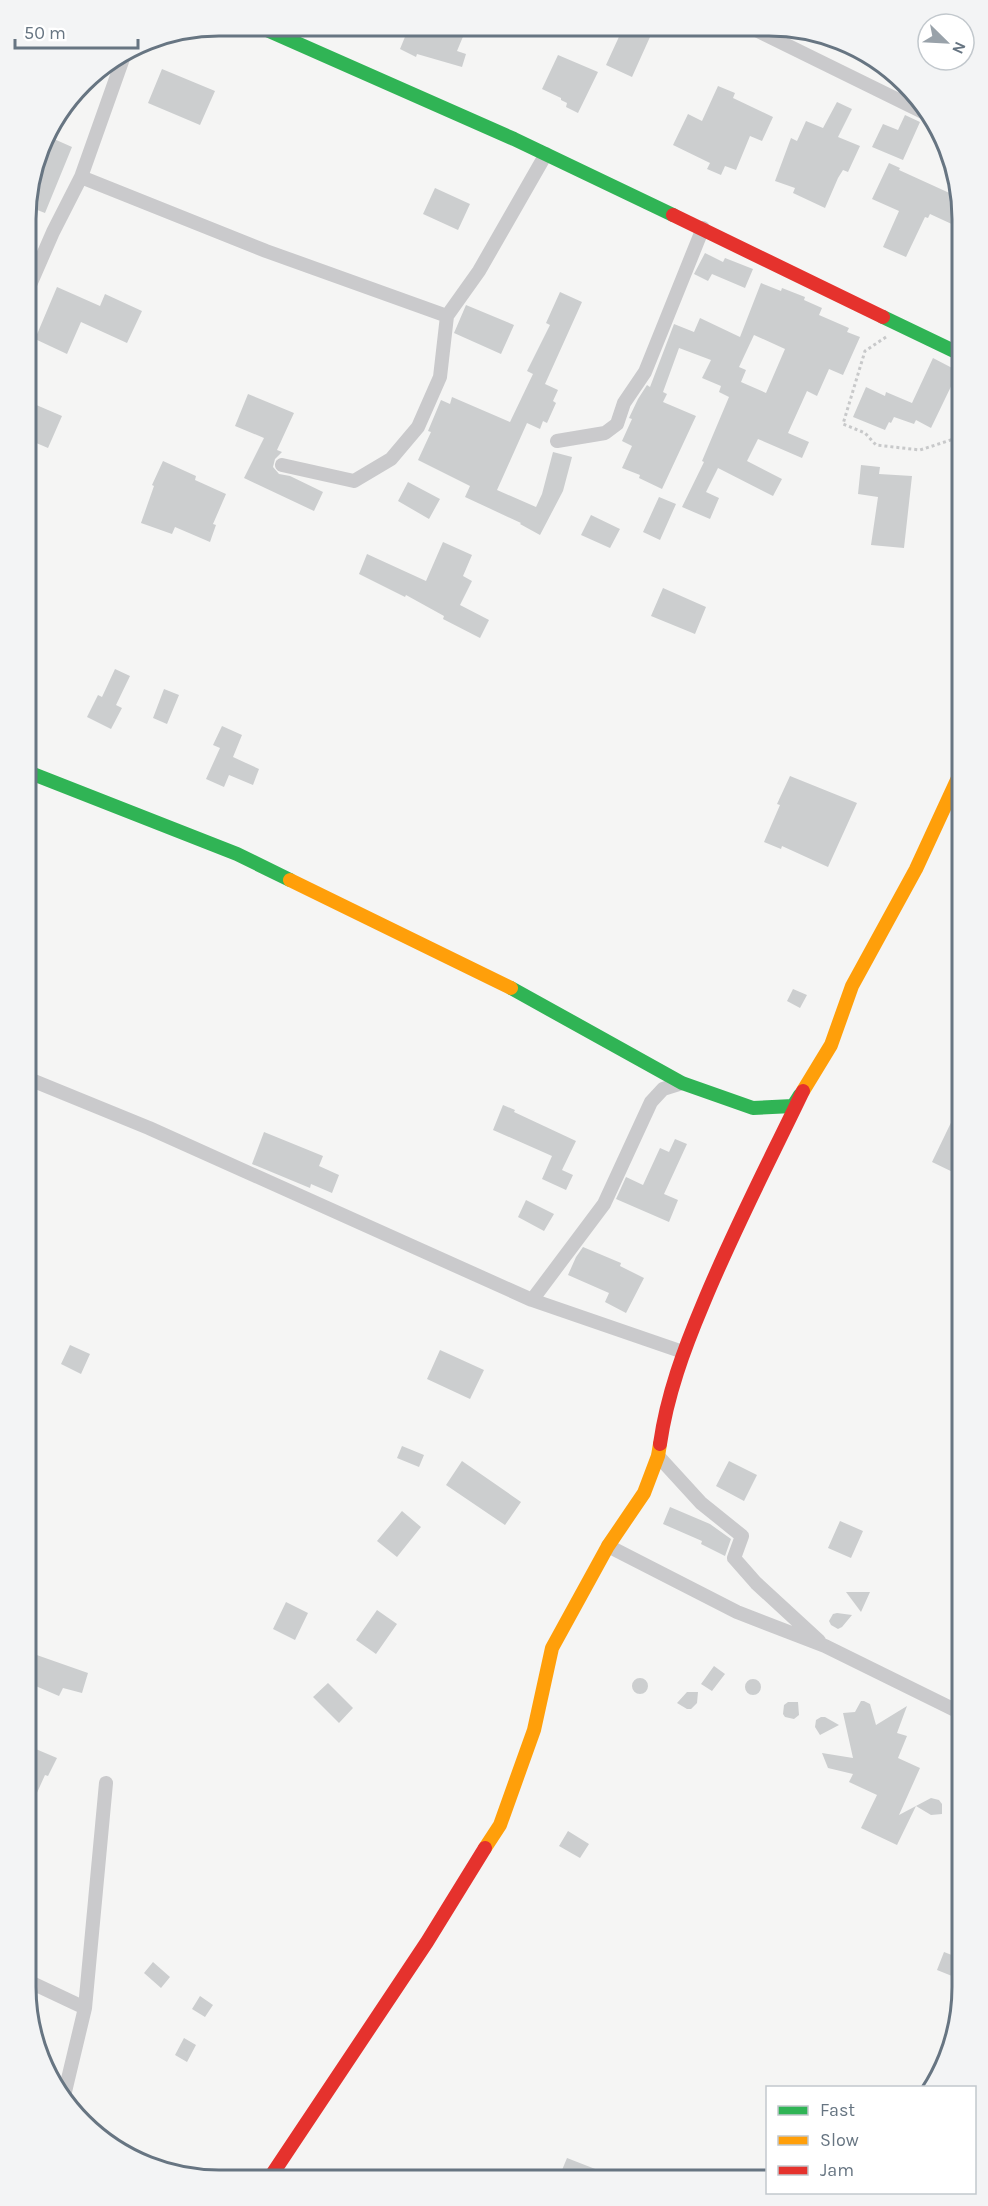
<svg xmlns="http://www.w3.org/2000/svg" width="988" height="2206" font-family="Karla,sans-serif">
<rect width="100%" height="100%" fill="#f5f5f4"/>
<path fill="#cccecf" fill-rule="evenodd" d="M409 27H467L457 51 466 54 462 67 417 54 416 57 400 49Z
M623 28H654L632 77 606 65Z
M558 55 598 72 578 113 566 107 567 103 561 100V98L542 89Z
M162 69 215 91 200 125 148 103Z
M718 86 735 93 733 98 773 117 762 141 750 136 736 170 725 166 721 175 707 169 710 163 673 145 688 114 702 121Z
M837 102 852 109 838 137 860 146 848 172 843 170 838 178 825 208 793 193 795 188 775 181 791 138 797 141 806 121 823 128Z
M905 115 920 122 903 160 872 147 883 124 898 130Z
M45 135 72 147 45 213 27 206 44 161 39 158Z
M889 163 900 168 899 170 956 196V226L930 214 928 218 925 217 906 257 883 247 899 211 872 199Z
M435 188 470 204 458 230 423 214Z
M705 253 723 262 725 258 753 269 745 288 712 274 708 281 694 274Z
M761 283 781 291 782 288 805 297 804 300 822 308 819 315 849 328 847 332 860 337 843 375 829 369 817 396 807 391 788 433 809 442 802 458 758 439 747 461 782 479 773 496 718 468 706 492 719 498 710 519 682 507 704 462 702 461 729 397 719 392 721 386 702 378 711 360 679 348 663 392 667 394 663 402 696 416 662 489 639 478 640 475 622 468 632 446 622 441 632 419 629 418 638 399 647 385 650 387 674 324 694 332 700 318 740 337ZM754 335 785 349 766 393 741 382 746 370 739 367Z
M57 287 100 306 105 294 142 311 127 343 81 322 67 354 35 339Z
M560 292 582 302 545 384 558 390 553 401 556 403 547 423 543 421 540 429 527 423 497 490 536 507 542 494 553 452 572 457 563 491 540 535 520 524 521 523 465 497 470 486 418 460 431 432 428 431 441 400 450 404 452 397 510 422 533 374 527 371 550 325 546 323Z
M466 305 514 325 501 354 454 333Z
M933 358 956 370 957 374 931 428 916 420 914 424 894 417 891 423 889 422 885 430 853 417 866 387 885 396 886 392 912 403Z
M248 394 294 413 277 450 282 452 275 459 273 467 279 474 290 476 323 492 314 511 244 478 264 438 235 426Z
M27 401 62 416 48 448 27 439Z
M163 461 196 476 195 480 226 494 213 524 216 525 210 542 175 527 172 534 141 523 154 486 152 485Z
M861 465 880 467 879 474 912 476 904 548 871 545 878 497 858 494Z
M408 482 440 499 429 519 398 501Z
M659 497 676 504 660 540 643 532Z
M591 515 620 529 610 548 581 535Z
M443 542 472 555 463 576 472 581 460 605 489 620 480 638 443 619 444 616 406 595 405 597 359 574 367 554 426 581Z
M663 588 706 607 695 634 651 616Z
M115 669 130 676 116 705 122 708 111 729 87 717 98 695 102 697Z
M164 689 179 695 167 724 153 718Z
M222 726 242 735 233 757 259 769 253 785 229 775 224 787 206 779 220 748 213 745Z
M790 776 857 803 828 867 782 846 781 849 764 842 780 805 777 804Z
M793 989 807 995 800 1008 787 1001Z
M503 1105 515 1110 514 1112 576 1141 562 1170 573 1175 566 1190 542 1179 552 1156 493 1130Z
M959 1106V1175L932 1162Z
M264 1132 323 1156 319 1166 339 1175 332 1193 311 1184 310 1188 252 1164Z
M675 1139 687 1144 664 1194 678 1200 669 1222 616 1199 626 1177 643 1185 660 1148 669 1152Z
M526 1200 554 1214 544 1231 518 1217Z
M583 1247 621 1263 620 1266 644 1278 626 1313 605 1302 609 1293 568 1275 576 1257Z
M70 1345 90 1354 81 1374 61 1364Z
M440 1350 484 1370 470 1399 427 1379Z
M402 1446 424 1455 419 1467 397 1458Z
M462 1461 521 1502 505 1525 446 1485Z
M729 1461 757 1475 744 1501 716 1486Z
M670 1507 710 1524 731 1539 725 1556 701 1544 702 1541 663 1524Z
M402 1511 421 1527 397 1557 377 1541Z
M840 1521 863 1531 851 1558 828 1548Z
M846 1592H870L861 1612Z
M286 1602 308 1613 295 1640 273 1629Z
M377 1610 397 1624 376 1654 356 1640Z
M837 1613 852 1615 842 1627 838 1629 831 1625 829 1621 833 1614Z
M31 1653 88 1673 82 1693 63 1688 59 1696 31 1684Z
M714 1666 725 1674 712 1691 701 1684Z
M632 1686a8 8 0 1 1 16 0a8 8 0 1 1-16 0Z
M745 1687a8 8 0 1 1 16 0a8 8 0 1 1-16 0Z
M328 1683 353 1708 339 1723 313 1697Z
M687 1692H698L697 1703 691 1709H687L677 1703Z
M861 1701H864L870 1704 876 1725 907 1706 897 1733 907 1736 898 1758 920 1768 899 1815 931 1798 939 1800 942 1804V1814L931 1815 916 1806 897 1845 861 1828 877 1795 849 1782 853 1774 828 1768 822 1753 853 1758 843 1713 855 1712Z
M788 1702H798L799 1715 794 1719 785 1717 783 1714 784 1705Z
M821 1717H825L839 1725 820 1735 815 1727 816 1720Z
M31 1747 57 1758 48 1776 45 1775 31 1806Z
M568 1831 589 1844 580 1858 559 1846Z
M944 1952 962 1959V1980L937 1970Z
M153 1962 170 1977 161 1988 144 1973Z
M200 1996 213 2005 205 2017 192 2009Z
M184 2038 196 2045 187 2062 175 2055Z
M567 2158 608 2174V2175H575L562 2170Z"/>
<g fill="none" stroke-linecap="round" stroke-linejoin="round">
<path stroke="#c8c9ca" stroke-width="3" stroke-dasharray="3 3" stroke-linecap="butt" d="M886 337 865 351 843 424 865 433 876 445 920 450 957 438"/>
<path stroke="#cacacc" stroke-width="14" d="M754 29 933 117
M81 177 266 251 447 316
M26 294 53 232 81 177 125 53
M557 441 605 433 617 424 624 403 645 372 703 228
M282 465 354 481 391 459 418 427 440 377 447 316 479 271 546 154
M29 1079 149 1128 532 1300 683 1352
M532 1300 604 1204 651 1102 663 1089 682 1083
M658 1456 701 1503 742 1536 734 1558 756 1583 819 1641
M608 1546 737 1612 825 1646 961 1713
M32 1983 85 2008
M63 2100 85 2008 106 1783"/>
<path stroke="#30b455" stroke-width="14" d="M258 26 514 139 673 215
M883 317 956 352
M28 772 237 854 290 880
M511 988 682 1083 753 1108 793 1106 800 1095"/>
<path stroke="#ff9f0a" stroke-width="14" d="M290 880 511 988
M803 1091 831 1045 852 986 916 869 958 778
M485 1848 500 1825 534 1730 552 1648 608 1546 644 1493 658 1456 660 1444"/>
<path stroke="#e5322d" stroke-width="14" d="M673 215 883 317
M660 1444C667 1395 684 1349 703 1304 733 1231 769 1162 803 1091
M271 2176 427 1942 485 1848"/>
</g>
<path d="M0 0H988V2206H0ZM219 36H769A183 183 0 0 1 952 219V1987A183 183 0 0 1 769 2170H219A183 183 0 0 1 36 1987V219A183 183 0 0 1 219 36Z" fill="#f3f4f5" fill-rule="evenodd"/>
<path fill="none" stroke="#677582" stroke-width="3" d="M219 36H769A183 183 0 0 1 952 219V1987A183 183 0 0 1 769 2170H219A183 183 0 0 1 36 1987V219A183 183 0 0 1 219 36Z"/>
<rect x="766" y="2086" width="210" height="108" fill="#ffffff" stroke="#c2c8cd" stroke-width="1.5"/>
<rect x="778" y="2106" width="30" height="9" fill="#30b455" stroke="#c2c8cd" stroke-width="1.5"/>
<text x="820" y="2116" font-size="18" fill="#677582">Fast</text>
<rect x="778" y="2136" width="30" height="9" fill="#ff9f0a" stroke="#c2c8cd" stroke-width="1.5"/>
<text x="820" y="2146" font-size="18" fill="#677582">Slow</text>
<rect x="778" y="2166" width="30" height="9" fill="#e5322d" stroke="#c2c8cd" stroke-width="1.5"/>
<text x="820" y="2176" font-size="18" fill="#677582">Jam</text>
<g transform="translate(946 42) rotate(114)"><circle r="28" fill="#ffffff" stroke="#c2c8cd" stroke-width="1.5"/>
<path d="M0-4.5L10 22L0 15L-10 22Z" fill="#99a2aa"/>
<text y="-9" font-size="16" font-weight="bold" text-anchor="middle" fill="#677582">N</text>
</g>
<path d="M15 39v9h123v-9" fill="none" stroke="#677582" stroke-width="3"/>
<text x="24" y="39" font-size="18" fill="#677582" stroke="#ffffff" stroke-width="4.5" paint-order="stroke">50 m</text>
</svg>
